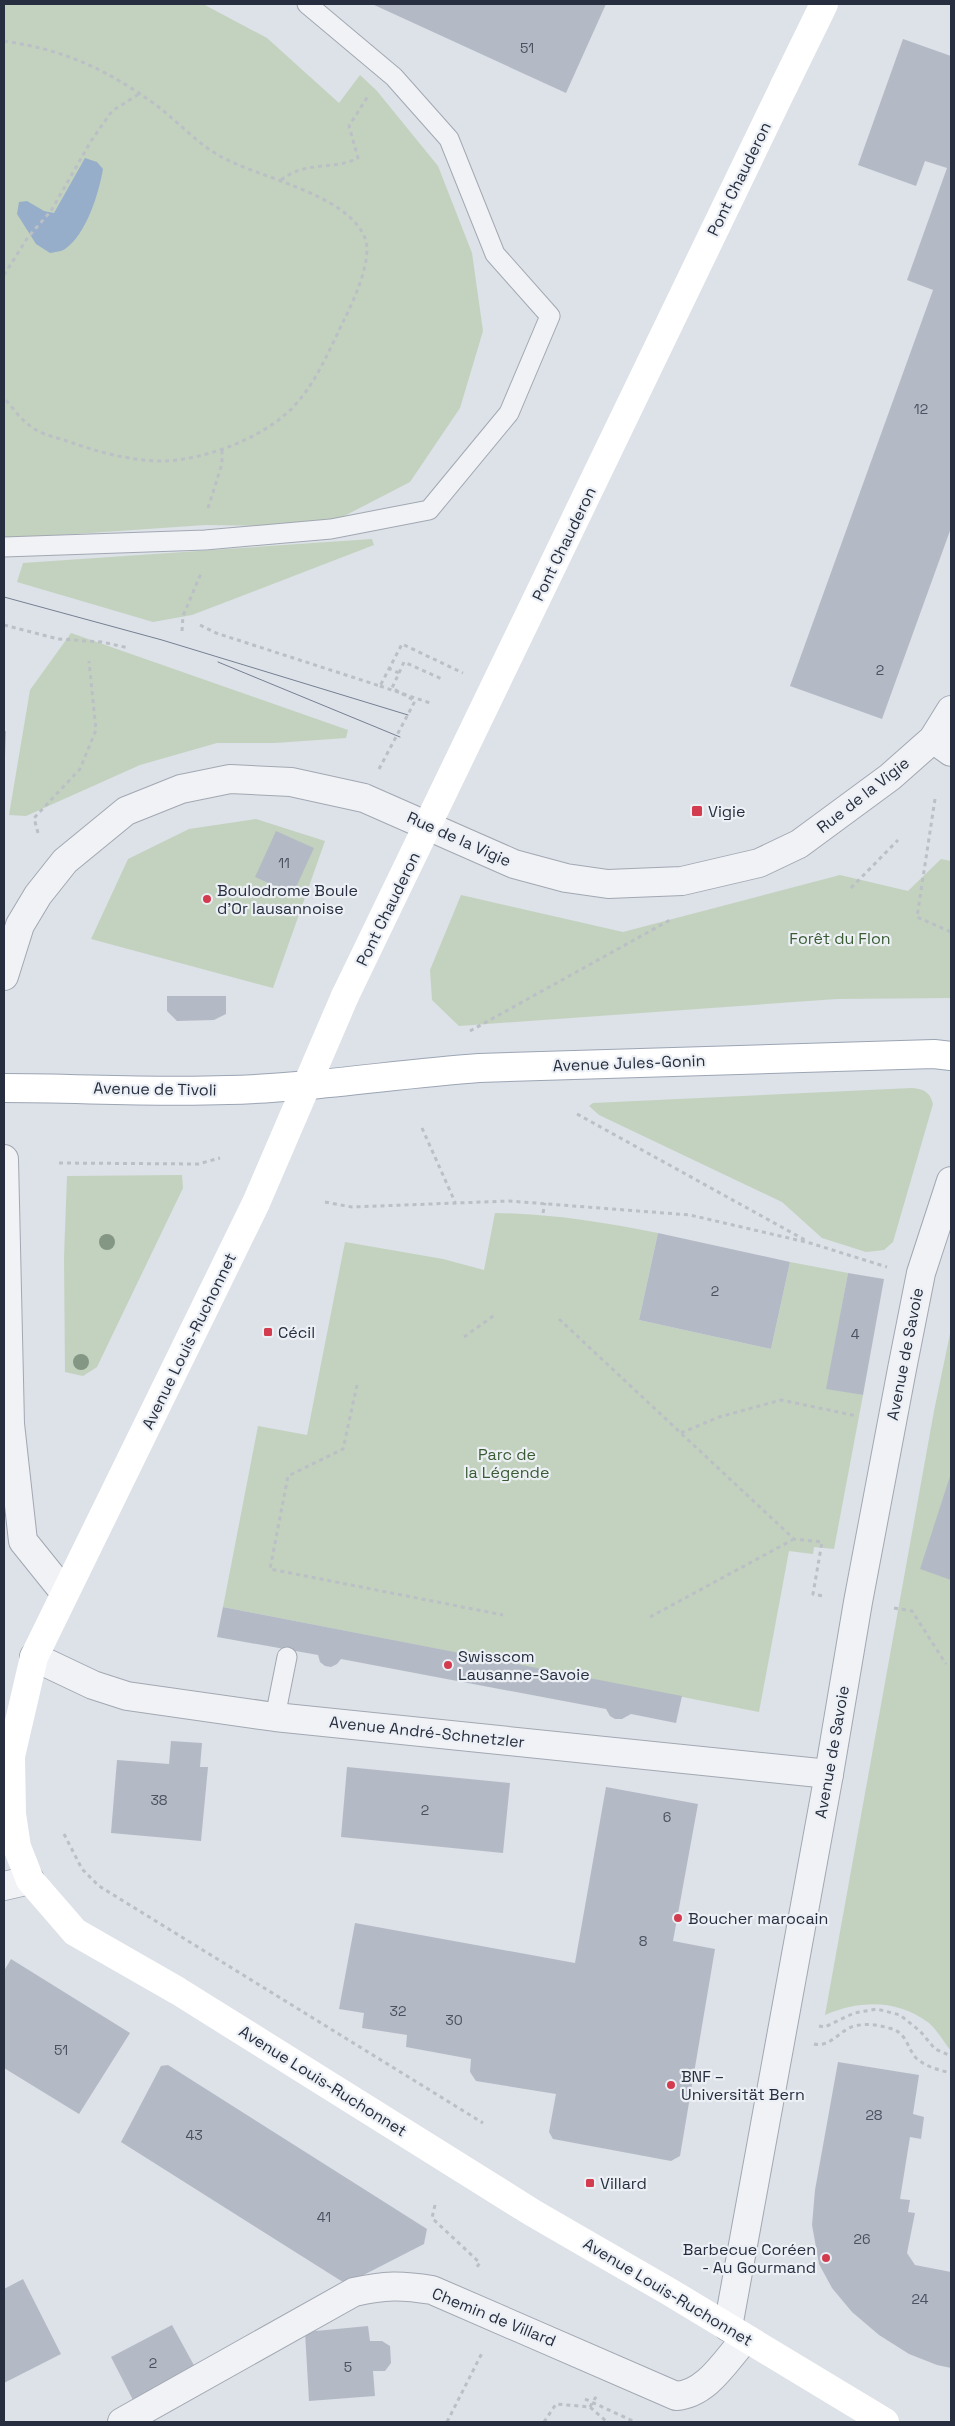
<svg xmlns="http://www.w3.org/2000/svg" width="955" height="2426" font-family="'Space Grotesk',sans-serif">
<rect width="100%" height="100%" fill="#dde1e8"/>
<path fill="#c3d2be" d="M4 4H203L267 38 339 103 360 75 377 91 438 166 472 253 483 331 460 408 410 482 323 527 205 525 4 539Z
M372 539 374 545 192 615 153 622 17 582 23 563Z
M71 633 348 730 346 738 275 743H217L140 765 26 816 9 815 30 690Z
M256 819 325 841 273 988 91 939 128 859 189 829Z
M941 859 951 861V998L837 999 459 1026 432 1000 430 970 461 895 623 932 840 875 908 891Z
M912 1088C924 1089 930 1092 933 1104L893 1242 884 1250 866 1252 822 1238 782 1202 599 1115 589 1106 593 1103Z
M182 1175 183 1188 97 1367 83 1376 65 1372 64 1257 67 1176Z
M495 1213C553 1214 601 1222 658 1233L639 1320 771 1349 790 1262 848 1273 827 1388 863 1395 834 1549 814 1547 813 1554 789 1551 759 1712 223 1607 258 1426 307 1435 345 1242 443 1259 484 1270Z
M951 1329V2051C944 2042 937 2030 929 2023 897 1999 860 2000 825 2015L934 1411Z"/>
<path fill="#96aeca" d="M85 158 97 162 103 169C99 193 86 235 65 249 61 252 54 252 50 253L36 244 17 214 19 202 27 201 44 211 54 213Z"/>
<path fill="#b4bac5" d="M372 4H606L566 93Z
M903 39 951 56V528L882 719 790 686 933 290 907 280 947 168 925 161 916 186 858 165Z
M4 731H6L5 756H4Z
M276 831 314 848 293 894 255 877Z
M167 996H226V1014L214 1020 177 1021 167 1011Z
M658 1233 790 1262 771 1349 639 1320Z
M848 1273 884 1279 863 1395 826 1389Z
M951 1473V1580L920 1569Z
M223 1607 682 1696 676 1723 631 1714 622 1719H615L610 1716 606 1709 341 1659 337 1664 331 1667 325 1666 320 1662 318 1655 217 1637Z
M171 1741 202 1743 200 1767H208L201 1841 111 1833 117 1760 169 1764Z
M347 1767 510 1783 503 1853 341 1837Z
M606 1787 698 1804 673 1941 715 1949 680 2156 671 2161 553 2139 549 2132 556 2094 476 2081 470 2072 471 2059 406 2047 407 2035 362 2028 364 2013 339 2009 355 1923 575 1963Z
M11 1959 130 2033 79 2114 4 2068V1971Z
M838 2062 919 2075 913 2114 924 2117 921 2139 910 2137 900 2199 910 2200 908 2212 915 2213 907 2253 915 2265 951 2272V2368L937 2365 909 2354 879 2335 852 2312 832 2288 819 2264 812 2225 815 2190Z
M168 2065 427 2229 424 2244 346 2284 121 2142 161 2066Z
M23 2279 61 2354 4 2383V2289Z
M172 2325 196 2369 134 2402 111 2357Z
M368 2326 370 2341H382L390 2346 391 2363 385 2371H373L375 2396 309 2401 305 2332Z"/>
<g fill="none" stroke-linecap="round" stroke-linejoin="round">
<g stroke="#a2a8b2" stroke-width="21">
<path id="service" d="M4 547 205 540 331 529 429 510 509 413 550 316 495 254 449 139 394 77 307 4
M275 1717 287 1657"/>
</g>
<g stroke="#a2a8b2" stroke-width="30">
<path id="minor" d="M933 739 951 752
M34 1657 93 1685 127 1696 275 1717 829 1774
M122 2422 354 2292C385 2285 401 2285 432 2290L676 2396C707 2394 726 2360 745 2339"/>
</g>
<g stroke="#a2a8b2" stroke-width="30">
<path id="tertiary" d="M4 976 20 925 38 895 65 861 126 811 181 789 230 779 291 782 364 798 514 864 566 878 608 884 682 881 759 863 799 844 890 777 933 739 951 710
M4 1159 10 1424 23 1541 64 1592
M4 1886 30 1880
M728 2327 829 1774 858 1602 902 1369 921 1273 951 1181"/>
</g>
<g stroke="#9ca5b4" stroke-width="30">
<path id="primary" d="M4 1088C78 1088 154 1093 228 1090 312 1088 395 1074 479 1068L934 1054 951 1056"/>
</g>
<path stroke="#bbbfc6" stroke-width="3" stroke-dasharray="4 4" stroke-linecap="butt" d="M4 41C65 50 106 69 156 105 177 121 196 142 218 155 257 178 347 193 365 238 373 258 354 300 345 318 329 350 314 389 287 413 257 440 203 460 163 461 131 461 97 452 67 441 55 437 39 434 29 425 19 418 12 406 4 398
M281 180C306 160 333 171 358 158L349 126 368 96
M4 275 28 237 51 211 91 141 112 111 139 94
M208 508 222 464V448
M4 625 58 639 102 642 129 648
M200 625 216 633 380 686 402 644 463 673
M182 631 183 616 202 571
M399 673 404 662 442 679
M380 686 430 703
M935 799 917 917 951 932
M38 833 34 818 80 769 96 730 89 661
M851 888 898 840
M470 1031 670 920
M577 1114 805 1240
M422 1128 455 1202
M59 1163 198 1164 220 1158
M325 1202 352 1207 509 1201 690 1215 810 1243 887 1267
M543 1213 545 1203
M559 1319 794 1539 822 1542 813 1594 823 1596
M464 1337 496 1314
M357 1385 343 1449 288 1476 270 1569 503 1615
M681 1433 719 1417 781 1400 857 1416
M894 1608 912 1611 946 1664
M650 1617 794 1539
M64 1834 82 1869 99 1886 483 2123
M819 2026 825 2027 854 2013 877 2009 900 2015 920 2031 935 2049 951 2056
M814 2044C831 2048 840 2029 855 2026 866 2023 878 2025 889 2028 907 2032 907 2048 916 2058 926 2067 939 2070 951 2073
M435 2205 432 2218 480 2263 475 2269
M585 2399 635 2422
M447 2422 483 2351
M544 2422 556 2404 590 2407 607 2422"/>
<use href="#service" stroke="#f0f2f6" stroke-width="19"/>
<use href="#minor" stroke="#f0f2f6" stroke-width="28"/>
<use href="#tertiary" stroke="#f0f2f6" stroke-width="28"/>
<path stroke="#fff" stroke-width="28" d="M784 86 824 4
M345 996 256 1203 34 1657 11 1756 12 1814 17 1847 30 1880 75 1932 178 1991 533 2213 668 2291 885 2422"/>
<use href="#primary" stroke="#fff" stroke-width="28"/>
<path stroke="#768092" stroke-width="1" d="M4 597 162 640 408 715
M218 662 400 737"/>
<path stroke="#bbbfc6" stroke-width="3" stroke-dasharray="4 4" stroke-linecap="butt" d="M379 769 415 701 392 688 399 673 390 669
M590 2407 597 2395"/>
<path stroke="#fff" stroke-width="28" d="M345 996 784 86"/>
</g>
<g fill="#839784">
<circle cx="107" cy="1242" r="8"/>
<circle cx="81" cy="1362" r="8"/>
</g>
<g fill="#d33b4f" stroke="#ecf0f5" stroke-width="2">
<rect x="691" y="805" width="12" height="12" rx="2.5"/>
<circle cx="207" cy="899" r="5"/>
<rect x="263" y="1327" width="10" height="10" rx="2.5"/>
<circle cx="448" cy="1665" r="5"/>
<circle cx="678" cy="1918" r="5"/>
<circle cx="671" cy="2085" r="5"/>
<rect x="585" y="2178" width="10" height="10" rx="2.5"/>
<circle cx="826" cy="2258" r="5"/>
</g>
<g text-anchor="middle" dominant-baseline="central" stroke-width="4.5" stroke-linejoin="round" paint-order="stroke">
<g font-size="14" fill="#4a5160">
<text x="527" y="48">51</text>
<text x="921" y="409">12</text>
<text x="880" y="670">2</text>
<text x="284" y="863">11</text>
<text x="715" y="1291">2</text>
<text x="855" y="1334">4</text>
<text x="159" y="1800">38</text>
<text x="425" y="1810">2</text>
<text x="667" y="1817">6</text>
<text x="643" y="1941">8</text>
<text x="398" y="2011">32</text>
<text x="454" y="2020">30</text>
<text x="61" y="2050">51</text>
<text x="874" y="2115">28</text>
<text x="194" y="2135">43</text>
<text x="324" y="2217">41</text>
<text x="862" y="2239">26</text>
<text x="920" y="2299">24</text>
<text x="153" y="2363">2</text>
<text x="348" y="2367">5</text>
</g>
<g font-size="16" fill="#262e3f" stroke="#ecf0f5">
<text transform="translate(739 179) rotate(-64)">Pont Chauderon</text>
<text transform="translate(564 544) rotate(-64)">Pont Chauderon</text>
<text transform="translate(863 795) rotate(-38)">Rue de la Vigie</text>
<text transform="translate(459 839) rotate(24)">Rue de la Vigie</text>
<text transform="translate(388 909) rotate(-64)">Pont Chauderon</text>
<text transform="translate(629 1063) rotate(-2)">Avenue Jules-Gonin</text>
<text transform="translate(155 1089) rotate(1)">Avenue de Tivoli</text>
<text transform="translate(189 1341) rotate(-64)">Avenue Louis-Ruchonnet</text>
<text transform="translate(905 1354) rotate(-79)">Avenue de Savoie</text>
<text transform="translate(427 1732) rotate(6)">Avenue André-Schnetzler</text>
<text transform="translate(832 1752) rotate(-80)">Avenue de Savoie</text>
<text transform="translate(323 2081) rotate(32)">Avenue Louis-Ruchonnet</text>
<text transform="translate(668 2292) rotate(31)">Avenue Louis-Ruchonnet</text>
<text transform="translate(494 2317) rotate(22)">Chemin de Villard</text>
</g>
<g font-size="16" fill="#262e3f" stroke="#ecf0f5" text-anchor="start">
<text x="708" y="811">Vigie</text>
<text x="217" y="890">Boulodrome Boule<tspan x="217" dy="18">d'Or lausannoise</tspan></text>
<text x="278" y="1332">Cécil</text>
<text x="458" y="1656">Swisscom<tspan x="458" dy="18">Lausanne-Savoie</tspan></text>
<text x="688" y="1918">Boucher marocain</text>
<text x="681" y="2076">BNF –<tspan x="681" dy="18">Universität Bern</tspan></text>
<text x="600" y="2183">Villard</text>
<text x="816" y="2249" text-anchor="end">Barbecue Coréen<tspan x="816" dy="18">- Au Gourmand</tspan></text>
</g>
<g font-size="16" fill="#395b33" stroke="#ecf0f5">
<text x="840" y="938">Forêt du Flon</text>
<text x="507" y="1454">Parc de<tspan x="507" dy="18">la Légende</tspan></text>
</g>
</g>
<rect width="955" height="2426" fill="none" stroke="#262e3f" stroke-width="10"/>
</svg>
